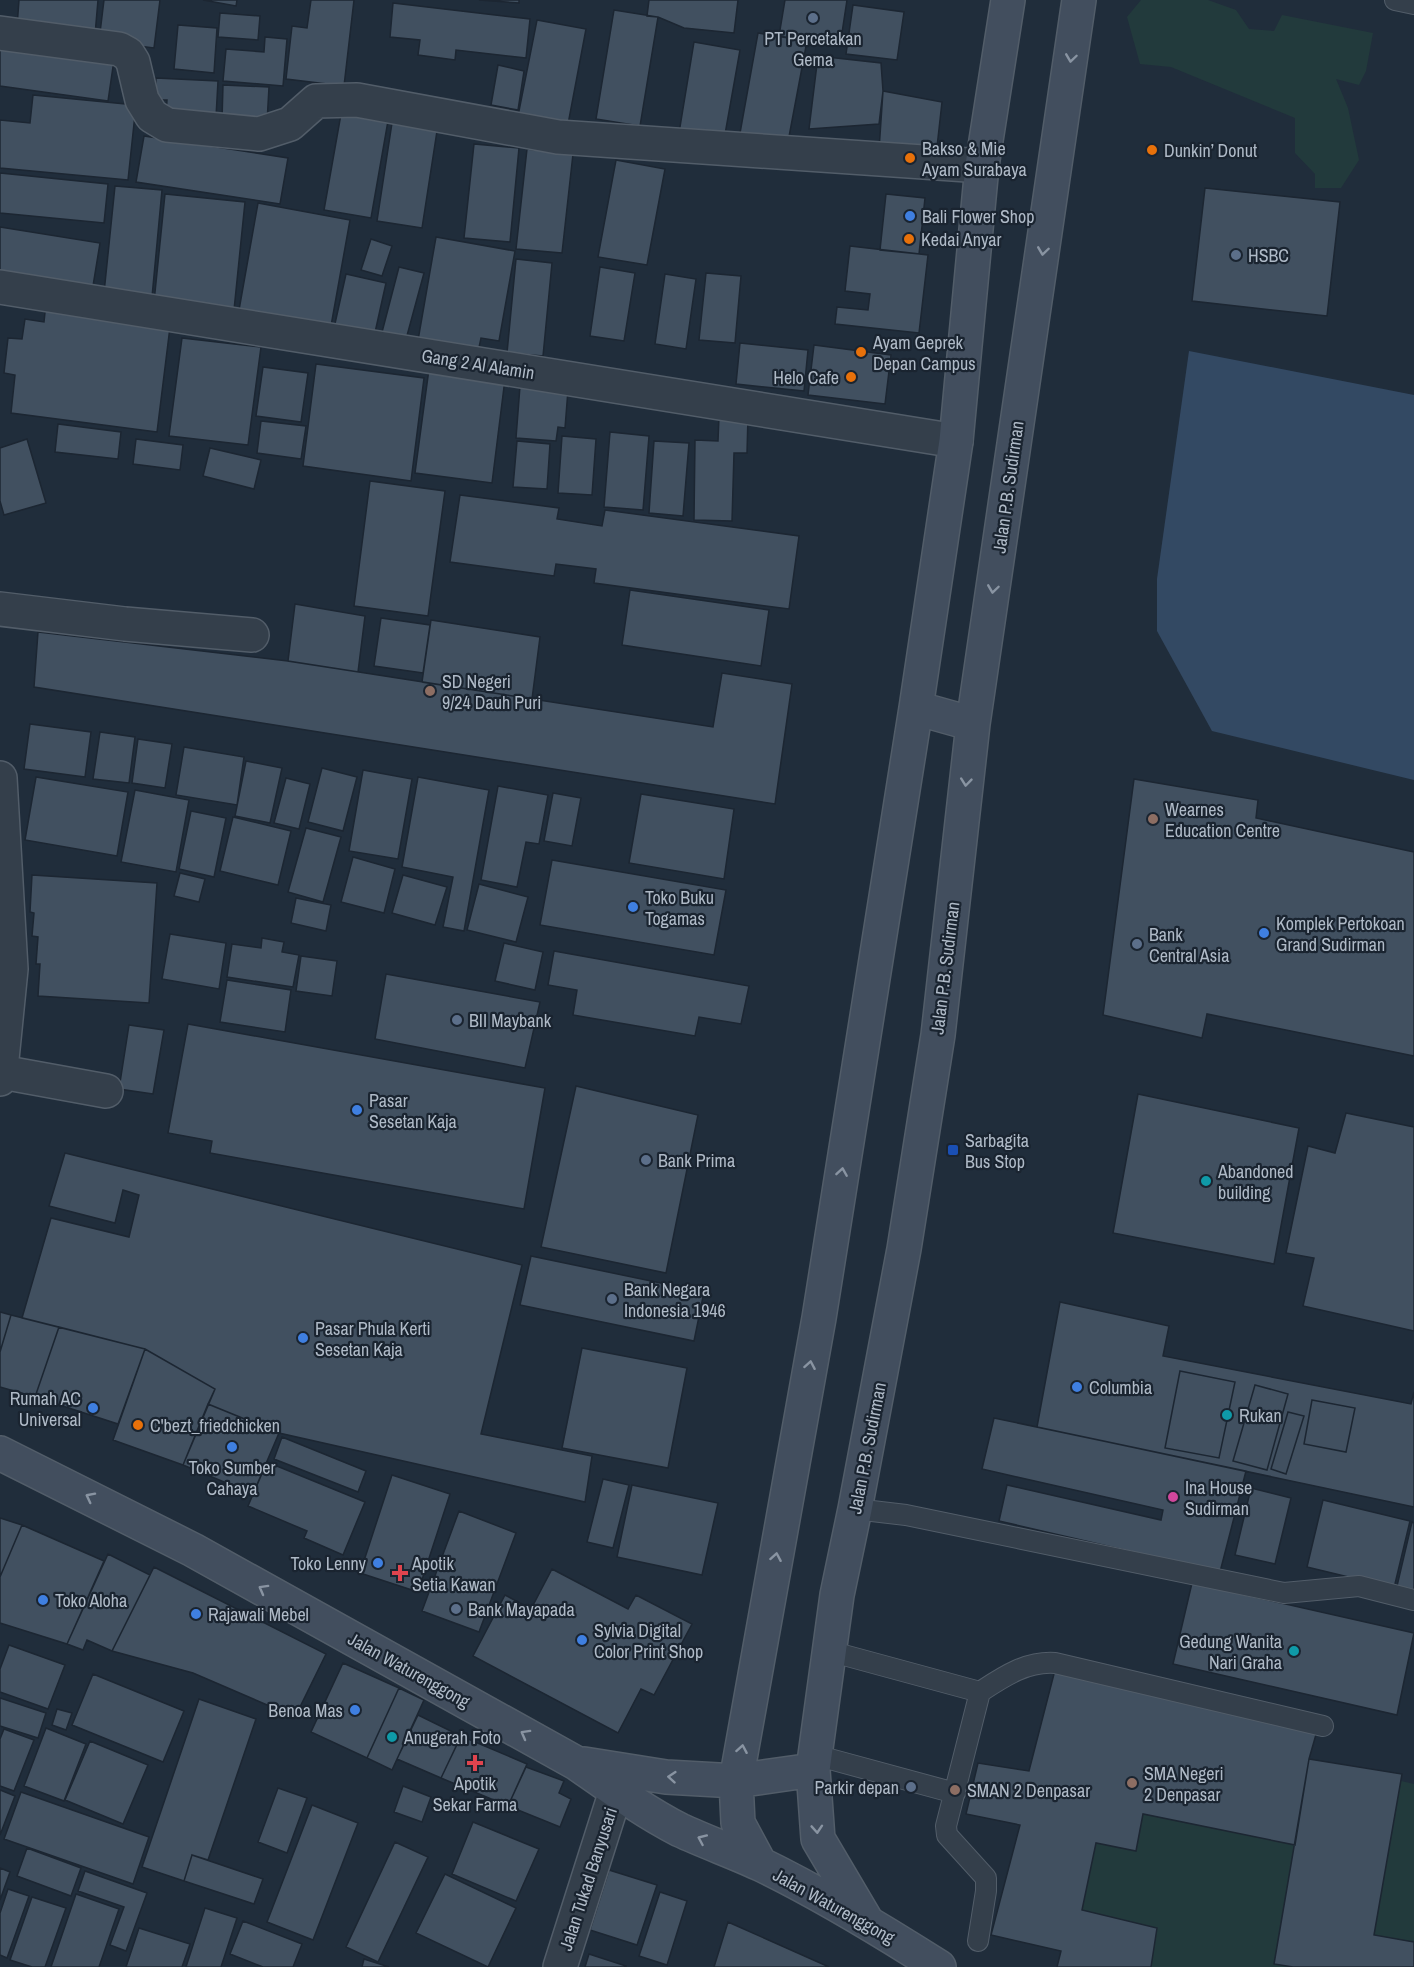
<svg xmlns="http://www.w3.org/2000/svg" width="1414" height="1967" font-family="'Archivo Narrow',sans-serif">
<rect width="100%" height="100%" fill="#202d3b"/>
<path fill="#223a3c" d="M1141 0H1208L1236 10 1249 29 1274 31 1282 15 1373 33 1366 71 1359 85 1336 79 1348 108 1359 160 1341 188H1315V174L1295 153V118L1171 67 1140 64 1127 17Z
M1401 1781 1414 1784V1942L1374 1935Z
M1143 1814 1295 1845 1274 1963 1293 1967H1151L1157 1928 1082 1910 1096 1843 1136 1851Z"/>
<path fill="#334963" d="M1189 351 1414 395V780L1212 731 1157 631V579Z"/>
<path fill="#415060" stroke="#1c2632" stroke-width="1.5" d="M19 0H98L95 35 17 27Z
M104 0H160L154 48 99 41Z
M203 0H237L236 6Z
M311 0H354L344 86 286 79 292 26 307 28Z
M479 0H519V3Z
M649 0H738L734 33 684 28 658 17 647 16Z
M785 0H847L840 46 779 36Z
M393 3 530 19 526 58 456 50 455 60 418 55 420 40 390 37Z
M853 5 904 12 897 60 846 54Z
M614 10 658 17 640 126 596 119Z
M220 13 260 16 258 40 218 37Z
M537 20 586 29 566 135 516 126Z
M178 25 217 28 214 73 174 69Z
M758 33 807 41 788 142 740 133Z
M0 37 115 53 108 101 0 86Z
M265 37 287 39 283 86 223 81 226 49 264 52Z
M694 42 740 50 724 140 679 133Z
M818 56 881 63 883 91 879 124 809 129Z
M498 65 524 71 518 110 491 105Z
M156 78 218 81 216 117 166 114 167 100H155Z
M223 85 269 87 267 123 222 120Z
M883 91 942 102 936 156 879 150Z
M33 95 136 105 128 180 0 168V120L30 123Z
M341 114 388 121 371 218 324 210Z
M392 123 437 131 422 228 377 221Z
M144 136 288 158 280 204 136 182Z
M474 144 519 148 510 242 464 238Z
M527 149 573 154 562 253 516 249Z
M616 160 665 169 647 265 598 257Z
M0 173 108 184 104 223 0 213Z
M115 186 162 190 152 297 104 293Z
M1205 188 1340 202 1327 316 1192 301Z
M165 194 245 202 234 310 154 302Z
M886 194 925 198 919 254 880 250Z
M258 203 350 220 331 326 239 310Z
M0 227 100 243 92 292 0 277Z
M436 237 515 251 499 341 481 338 477 357 417 346Z
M371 239 392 246 382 276 361 270Z
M850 246 928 255 919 333 835 324 837 307 868 310 870 294 845 291Z
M516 259 552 263 543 356 507 353Z
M399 267 424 273 405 343 381 336Z
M600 267 635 273 624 341 590 336Z
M706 273 741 276 735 343 699 340Z
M346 274 386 283 374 337 334 328Z
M665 274 696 279 686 349 655 344Z
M46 303 171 319 157 432 11 413 15 375 4 373 8 338 22 339 25 319 44 322Z
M182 338 261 347 248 445 169 436Z
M740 343 808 350 804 391 736 384Z
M814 345 891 355 885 404 808 395Z
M316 364 424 378 411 481 303 466Z
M263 367 308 373 301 422 256 416Z
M429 369 505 379 492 483 415 473Z
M520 386 568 390 565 428 558 427 556 441 516 438Z
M719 416H748L747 453H734L732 521 694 520 695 440 718 441Z
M261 421 306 426 301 459 257 453Z
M58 424 121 432 118 459 55 452Z
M610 432 649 436 643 510 604 507Z
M562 436 596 439 592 495 558 493Z
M27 439 46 503 4 515 0 501V448Z
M136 439 183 445 180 470 133 464Z
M517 441 550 444 547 489 513 487Z
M654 441 689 443 683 516 649 513Z
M210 448 261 460 254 489 203 476Z
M370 481 445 491 428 616 354 606Z
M460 495 559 508 557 519 602 526 605 510 799 536 789 609 594 583 596 569 556 564 554 576 450 562Z
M630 590 769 610 761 666 622 645Z
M295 604 365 616 358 672 288 661Z
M381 618 430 625 423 673 374 666Z
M431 620 540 637 532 699 422 682Z
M38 632 288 661 713 727 722 673 792 684 775 804 34 687Z
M30 724 91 732 85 777 24 769Z
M100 732 135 737 129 783 93 779Z
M138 739 172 744 165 788 132 783Z
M184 747 244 757 237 805 176 795Z
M246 761 282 768 270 823 235 816Z
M322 768 357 777 343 831 308 822Z
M363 770 412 779 398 859 349 851Z
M36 777 128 792 117 856 25 840Z
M418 777 489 790 464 931 443 927 453 877 402 867Z
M286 778 310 784 299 829 274 823Z
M1134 779 1258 800 1256 818 1414 852V1056L1207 1014 1202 1038 1103 1015Z
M498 786 548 795 539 844 526 842 517 887 481 880Z
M135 790 189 800 176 872 121 862Z
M553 793 581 798 572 846 544 841Z
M641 794 734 809 724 879 629 863Z
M191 811 226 818 214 877 179 869Z
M233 817 291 831 278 885 220 871Z
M306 828 341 837 323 902 288 892Z
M353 857 395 869 384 913 341 902Z
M552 860 726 890 714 955 540 925Z
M180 873 205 879 199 902 174 896Z
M32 875 157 883 149 1003 38 996 40 964H36L38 937 32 936 34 913 30 912Z
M403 875 447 887 435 925 392 913Z
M479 884 528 897 516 942 467 930Z
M296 898 331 905 326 931 291 923Z
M170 934 226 943 219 989 162 979Z
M262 938 284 942 282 952 299 955 293 987 227 977 232 944 261 948Z
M504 943 543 952 535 990 495 981Z
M554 951 749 986 741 1024 699 1017 695 1036 573 1015 577 990 548 985Z
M301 956 337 961 332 996 296 991Z
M386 974 540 1002 525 1068 375 1039Z
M227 980 291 990 285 1032 220 1022Z
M188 1024 545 1088 524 1209 210 1153 212 1141 168 1133Z
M129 1025 164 1030 153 1094 119 1089Z
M576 1086 698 1115 666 1273 541 1247Z
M1138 1094 1299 1128 1274 1264 1113 1233Z
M1346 1113 1414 1127V1331L1303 1306 1314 1258 1286 1253 1308 1146 1335 1153Z
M65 1153 522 1265 481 1434 592 1456 585 1502 279 1433 208 1404 215 1389 145 1349 22 1318 51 1218 129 1237 139 1195 123 1190 115 1223 49 1206Z
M531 1256 704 1292 694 1341 520 1305Z
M1060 1302 1169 1326 1163 1356 1411 1404 1414 1392V1507L1037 1427Z
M0 1312 11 1315 0 1352Z
M11 1315 59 1327 35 1397 0 1387V1352Z
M59 1327 145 1349 118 1424 35 1397Z
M582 1348 687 1368 668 1468 562 1448Z
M145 1349 215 1389 183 1465 113 1440Z
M1180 1371 1235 1382 1219 1458 1165 1448Z
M1255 1385 1288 1394 1267 1470 1233 1461Z
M1312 1400 1355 1408 1346 1452 1304 1444Z
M208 1404 279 1433 253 1494 183 1465Z
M1288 1412 1304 1416 1286 1474 1271 1469Z
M994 1418 1246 1471 1220 1572 999 1521 1007 1485 1161 1520 1163 1510 982 1469Z
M282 1437 366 1471 358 1492 274 1459Z
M267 1462 365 1502 343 1555 304 1538 307 1531 248 1506Z
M392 1475 450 1494 418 1592 360 1573Z
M603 1479 629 1485 613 1548 587 1542Z
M632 1485 718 1503 702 1575 617 1557Z
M1251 1488 1291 1498 1275 1564 1235 1555Z
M1323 1500 1410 1521 1394 1588 1307 1567Z
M459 1511 516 1533 479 1632 422 1611Z
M0 1518 22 1525 0 1577Z
M1412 1522 1414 1523V1590L1397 1586Z
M22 1525 104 1561 67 1644 0 1623V1577Z
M108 1554 150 1575 112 1651 87 1640 83 1650 67 1644Z
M154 1567 326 1654 295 1717 193 1673 112 1651Z
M552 1569 628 1609 636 1595 692 1624 654 1695 641 1689 618 1733 473 1656 505 1595 531 1609Z
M1192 1583 1414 1633 1397 1715 1173 1664Z
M9 1645 65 1665 48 1709 0 1692V1669Z
M343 1663 399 1688 367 1758 311 1732Z
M1055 1670 1317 1731 1309 1759 1295 1845 1143 1814 1136 1851 1096 1843 1082 1910 1157 1928 1151 1967H1057L1061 1951 991 1935 1020 1825 966 1814 978 1763 1029 1771Z
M93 1674 184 1711 163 1762 72 1725Z
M399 1688 424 1700 392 1770 367 1758Z
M0 1698 46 1713 38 1738 0 1726Z
M199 1699 256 1719 208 1860 192 1855 184 1881 142 1867Z
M57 1709 72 1713 66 1730 52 1725Z
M418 1715 461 1736 441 1778 397 1759Z
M46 1728 86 1744 64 1801 24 1786Z
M4 1729 34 1740 14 1791 0 1786V1739Z
M461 1736 527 1764 508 1806 441 1778Z
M90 1741 148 1765 123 1824 65 1800Z
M1309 1759 1402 1774 1374 1935 1414 1942V1967H1293L1274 1964Z
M526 1767 564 1781 559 1793 571 1799 560 1827 508 1806Z
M403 1786 431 1797 422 1822 394 1812Z
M278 1788 307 1798 287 1853 258 1842Z
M0 1790 15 1796 0 1835Z
M21 1792 149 1837 133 1884 4 1839Z
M312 1805 358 1823 313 1940 267 1922Z
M473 1822 539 1849 516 1901 452 1874Z
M395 1842 428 1857 378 1962 346 1947Z
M27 1848 81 1868 71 1896 17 1876Z
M192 1855 263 1879 254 1904 184 1881Z
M0 1868 10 1872 0 1900Z
M609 1870 657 1885 637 1945 590 1930Z
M85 1871 147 1893 126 1951 110 1945 124 1907 78 1891Z
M445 1874 516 1908 488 1967 416 1933Z
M8 1889 29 1896 7 1958 0 1955V1913Z
M660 1892 687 1901 667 1965 639 1956Z
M76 1894 119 1909 99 1967H51Z
M32 1897 66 1908 45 1967H32L10 1960Z
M205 1908 237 1918 221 1967H186Z
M243 1921 302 1944 293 1967H263L230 1954Z
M728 1922 829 1967H714Z
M139 1928 190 1944 182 1967H126Z
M589 1954 626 1966V1967H585Z
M364 1959 389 1967H362Z"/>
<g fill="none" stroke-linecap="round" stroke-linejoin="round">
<g stroke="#525d69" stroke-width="22">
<path id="lane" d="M1395 0 1414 4
M855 1509 906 1515 1284 1593 1359 1586 1414 1600
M829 1651 980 1692
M815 1755 955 1793
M978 1941 986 1891V1878L947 1835 946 1826 980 1692C1003 1677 1026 1661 1055 1663L1323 1726"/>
</g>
<g stroke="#525d69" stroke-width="36">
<path id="street" d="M0 33 119 49 128 54 133 62 142 100 152 116 167 125 259 134 290 124 316 101 357 100 558 137 982 166
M0 287 956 441
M0 609 125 624 252 635
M0 778 11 969 0 1079
M1 1072 106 1091
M560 1967 616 1791"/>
</g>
<g stroke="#525d69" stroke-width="36">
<path id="secondary" d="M916 708 973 724
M0 1453 193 1550 576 1763C609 1786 643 1811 680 1830 706 1842 734 1852 760 1864 822 1894 881 1930 939 1967
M584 1764 666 1777 736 1781 813 1770
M760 1864 738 1823 736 1781 819 1318 916 708 956 441 982 166 1008 0
M867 1922 818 1839 813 1770 837 1595 855 1509 904 1249 938 1035 973 724 1079 0"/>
</g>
<use href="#lane" stroke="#343f4b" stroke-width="20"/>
<use href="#street" stroke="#343f4b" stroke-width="33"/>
<use href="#secondary" stroke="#424e5e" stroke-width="33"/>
</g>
<defs><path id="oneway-chevron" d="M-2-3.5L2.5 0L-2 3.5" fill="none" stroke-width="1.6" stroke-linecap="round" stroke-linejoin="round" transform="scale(1.5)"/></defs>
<g stroke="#8994a2">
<use href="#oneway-chevron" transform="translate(1071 58) rotate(98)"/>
<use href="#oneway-chevron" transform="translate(1043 251) rotate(98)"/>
<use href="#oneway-chevron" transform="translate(993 589) rotate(98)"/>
<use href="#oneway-chevron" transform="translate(966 782) rotate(96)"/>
<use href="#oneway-chevron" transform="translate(842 1172) rotate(-81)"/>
<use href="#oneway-chevron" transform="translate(810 1365) rotate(-80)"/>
<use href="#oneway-chevron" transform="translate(90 1497) rotate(-153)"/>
<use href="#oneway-chevron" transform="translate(776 1557) rotate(-80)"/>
<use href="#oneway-chevron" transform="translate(263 1589) rotate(-151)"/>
<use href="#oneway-chevron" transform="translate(525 1734) rotate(-151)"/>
<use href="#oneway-chevron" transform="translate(742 1749) rotate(-80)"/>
<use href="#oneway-chevron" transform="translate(672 1777) rotate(-175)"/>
<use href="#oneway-chevron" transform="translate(817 1829) rotate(86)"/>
<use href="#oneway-chevron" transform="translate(702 1839) rotate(-156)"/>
</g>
<g fill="#5c6f8a" stroke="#1a2430" stroke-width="2">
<circle cx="813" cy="18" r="6"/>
<circle cx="1236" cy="255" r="6"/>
<circle cx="1137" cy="944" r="6"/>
<circle cx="457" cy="1020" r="6"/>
<circle cx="646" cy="1160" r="6"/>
<circle cx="612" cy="1299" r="6"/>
<circle cx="456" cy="1609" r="6"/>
<circle cx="911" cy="1787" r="6"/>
</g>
<g fill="#e8710a" stroke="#1a2430" stroke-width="2">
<circle cx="1152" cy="150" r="6"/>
<circle cx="910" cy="158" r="6"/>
<circle cx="909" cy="239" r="6"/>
<circle cx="861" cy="352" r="6"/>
<circle cx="851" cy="377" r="6"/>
<circle cx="138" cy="1425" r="6"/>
</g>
<g fill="#3f7fe0" stroke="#1a2430" stroke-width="2">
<circle cx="910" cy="216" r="6"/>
<circle cx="633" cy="907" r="6"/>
<circle cx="1264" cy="933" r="6"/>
<circle cx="357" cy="1110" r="6"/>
<circle cx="303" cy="1338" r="6"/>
<circle cx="1077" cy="1387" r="6"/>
<circle cx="93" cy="1408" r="6"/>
<circle cx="232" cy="1447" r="6"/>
<circle cx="378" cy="1563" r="6"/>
<circle cx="43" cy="1600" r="6"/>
<circle cx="196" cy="1614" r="6"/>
<circle cx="582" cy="1640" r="6"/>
<circle cx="355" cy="1710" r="6"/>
</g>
<g fill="#8d6e63" stroke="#1a2430" stroke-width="2">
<circle cx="430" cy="691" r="6"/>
<circle cx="1153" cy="819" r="6"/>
<circle cx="1132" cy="1783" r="6"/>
<circle cx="955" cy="1790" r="6"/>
</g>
<rect fill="#1a4fb4" stroke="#1a2430" stroke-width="2" x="947" y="1144" width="12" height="12" rx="3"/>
<g fill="#0f9aa8" stroke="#1a2430" stroke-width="2">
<circle cx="1206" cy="1181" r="6"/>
<circle cx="1227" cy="1415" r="6"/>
<circle cx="1294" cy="1651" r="6"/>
<circle cx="392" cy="1737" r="6"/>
</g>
<circle fill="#d1479c" stroke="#1a2430" stroke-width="2" cx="1173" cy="1497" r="6"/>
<g fill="#e0444e" stroke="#1a2430" stroke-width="2">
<path d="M397 1564h6v6h6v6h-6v6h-6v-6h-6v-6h6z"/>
<path d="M472 1754h6v6h6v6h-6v6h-6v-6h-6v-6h6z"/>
</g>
<g text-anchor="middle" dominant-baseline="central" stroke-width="4.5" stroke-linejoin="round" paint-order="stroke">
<g font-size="18" fill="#afbac7" stroke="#1a2430" text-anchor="start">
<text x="813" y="38" text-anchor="middle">PT Percetakan<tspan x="813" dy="21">Gema</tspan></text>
<text x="922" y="148">Bakso &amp; Mie<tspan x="922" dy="21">Ayam Surabaya</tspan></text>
<text x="1164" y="150">Dunkin’ Donut</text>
<text x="922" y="216">Bali Flower Shop</text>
<text x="921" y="239">Kedai Anyar</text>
<text x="1248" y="255">HSBC</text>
<text x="873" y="342">Ayam Geprek<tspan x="873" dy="21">Depan Campus</tspan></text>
<text x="839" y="377" text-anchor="end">Helo Cafe</text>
<text x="442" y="681">SD Negeri<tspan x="442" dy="21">9/24 Dauh Puri</tspan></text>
<text x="1165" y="809">Wearnes<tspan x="1165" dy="21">Education Centre</tspan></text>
<text x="645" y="897">Toko Buku<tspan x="645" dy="21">Togamas</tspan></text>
<text x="1276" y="923">Komplek Pertokoan<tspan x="1276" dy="21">Grand Sudirman</tspan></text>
<text x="1149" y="934">Bank<tspan x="1149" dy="21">Central Asia</tspan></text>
<text x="469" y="1020">BII Maybank</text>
<text x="369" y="1100">Pasar<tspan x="369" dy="21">Sesetan Kaja</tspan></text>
<text x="965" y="1140">Sarbagita<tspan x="965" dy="21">Bus Stop</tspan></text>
<text x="658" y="1160">Bank Prima</text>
<text x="1218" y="1171">Abandoned<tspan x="1218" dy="21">building</tspan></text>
<text x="624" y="1289">Bank Negara<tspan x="624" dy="21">Indonesia 1946</tspan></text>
<text x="315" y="1328">Pasar Phula Kerti<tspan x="315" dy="21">Sesetan Kaja</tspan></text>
<text x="1089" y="1387">Columbia</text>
<text x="81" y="1398" text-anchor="end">Rumah AC<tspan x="81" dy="21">Universal</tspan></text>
<text x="1239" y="1415">Rukan</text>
<text x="150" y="1425">C'bezt_friedchicken</text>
<text x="232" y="1467" text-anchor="middle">Toko Sumber<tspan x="232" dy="21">Cahaya</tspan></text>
<text x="1185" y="1487">Ina House<tspan x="1185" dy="21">Sudirman</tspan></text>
<text x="366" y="1563" text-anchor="end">Toko Lenny</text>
<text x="412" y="1563">Apotik<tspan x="412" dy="21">Setia Kawan</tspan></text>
<text x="55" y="1600">Toko Aloha</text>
<text x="468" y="1609">Bank Mayapada</text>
<text x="208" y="1614">Rajawali Mebel</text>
<text x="594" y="1630">Sylvia Digital<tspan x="594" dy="21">Color Print Shop</tspan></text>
<text x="1282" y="1641" text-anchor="end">Gedung Wanita<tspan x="1282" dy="21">Nari Graha</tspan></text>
<text x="343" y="1710" text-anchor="end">Benoa Mas</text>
<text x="404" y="1737">Anugerah Foto</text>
<text x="1144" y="1773">SMA Negeri<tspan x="1144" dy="21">2 Denpasar</tspan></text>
<text x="475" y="1783" text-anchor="middle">Apotik<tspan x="475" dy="21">Sekar Farma</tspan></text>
<text x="899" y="1787" text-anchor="end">Parkir depan</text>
<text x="967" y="1790">SMAN 2 Denpasar</text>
</g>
<g font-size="18" fill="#afbac7" stroke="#1a2430">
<text transform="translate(478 364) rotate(9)">Gang 2 Al Alamin</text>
<text transform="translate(1008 487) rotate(-82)">Jalan P.B. Sudirman</text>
<text transform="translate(945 968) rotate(-83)">Jalan P.B. Sudirman</text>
<text transform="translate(867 1448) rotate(-79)">Jalan P.B. Sudirman</text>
<text transform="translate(409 1670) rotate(29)">Jalan Waturenggong</text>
<text transform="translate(588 1879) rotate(-72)">Jalan Tukad Banyusari</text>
<text transform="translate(834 1906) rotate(29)">Jalan Waturenggong</text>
</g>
</g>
</svg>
